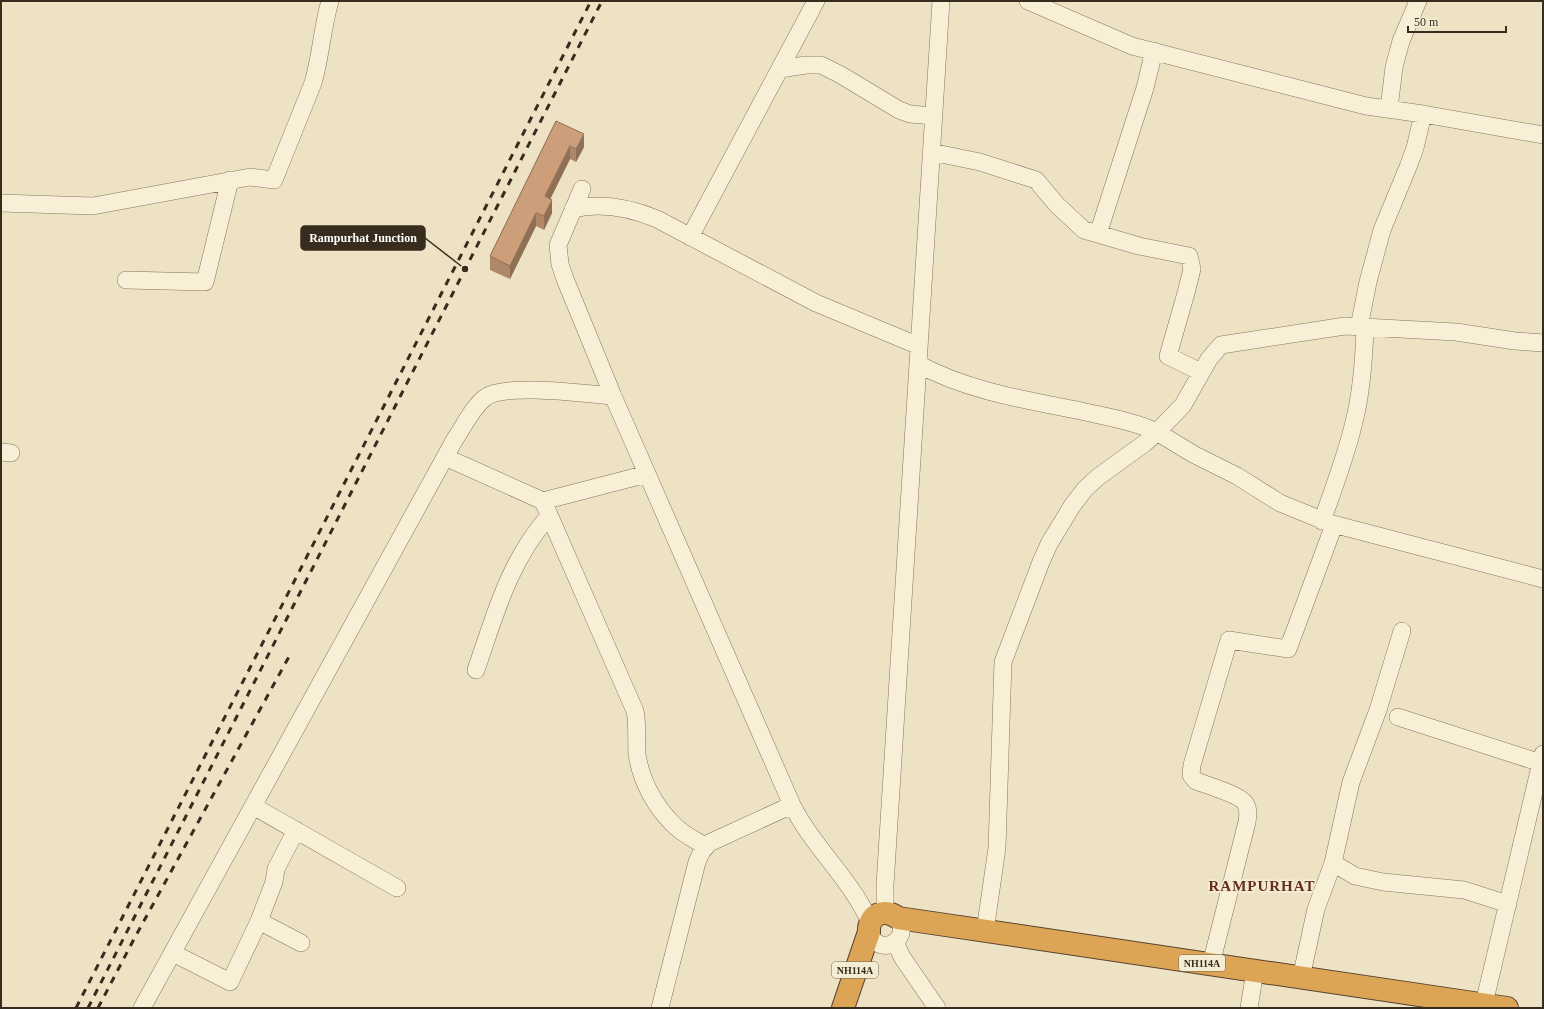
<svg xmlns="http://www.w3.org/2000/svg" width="1544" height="1009" font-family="'Times New Roman',serif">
<rect width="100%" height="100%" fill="#eee2c4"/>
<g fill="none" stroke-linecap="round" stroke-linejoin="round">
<g stroke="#88745b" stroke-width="18">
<path id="minor" d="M1028 1 1132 46 1366 106 1423 114 1543 135
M780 69 806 65H821L841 75 899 110 910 114 933 116
M1389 109 1394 67 1401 41 1418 1
M931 152 980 162 1036 180 1057 205 1084 230 1098 234 1145 88 1154 51
M582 189 558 245 560 264 565 279 613 396 792 805C813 847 850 878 870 922
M1 203 93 206 250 177 274 180 313 83C321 56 322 28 330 1
M573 209C602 202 630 208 657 219L816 303 919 346
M1098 234 1139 246 1189 256 1192 269 1186 293 1168 356 1201 372
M690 237 816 1
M126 280 205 282 230 180
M1359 327 1368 282 1382 230 1408 167 1415 148 1423 114
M918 364C968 391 1026 400 1081 411 1107 417 1133 421 1157 432L1183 405 1209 359 1221 345 1345 326 1456 332 1515 341 1543 343
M1 452 11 453
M445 457 543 501 647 474
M543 501 635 711C638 725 636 739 637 754 641 781 655 807 675 826 684 835 696 840 706 847
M1322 521C1334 488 1346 456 1354 422 1362 391 1364 359 1365 327
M476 670C495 615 509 561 549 516
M1398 717 1541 763
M253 806 397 888
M1333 863 1355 876 1383 882 1464 890 1508 904
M888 912 885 905V885L941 1
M259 921 301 943
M985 931 997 848 1003 662 1041 562 1049 544 1072 506 1085 489 1098 477 1145 443 1157 432 1193 454 1237 476 1280 503 1329 523 1543 579
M869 932C878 958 912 942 898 918
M895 942 902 957 937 1008
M173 953 230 982 259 921 274 882 276 869 296 830
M1211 964 1247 822C1248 816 1249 809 1245 803 1240 795 1207 785 1196 781L1191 775 1192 765 1229 640 1288 649 1334 525
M1301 978 1316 909 1333 863 1351 782 1378 710 1402 631
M142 1008 455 439C464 426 474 405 486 397 506 383 587 394 613 396
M660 1008 697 862 702 851 709 843 792 805
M1249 1008 1255 971
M1483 1008 1543 754"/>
</g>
<g stroke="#56422f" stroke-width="24">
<path id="highway" d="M843 1008 869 932C868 915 884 907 898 918L1507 1008"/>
</g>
<use href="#minor" stroke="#f8efd7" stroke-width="17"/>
<use href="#highway" stroke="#dca556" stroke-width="22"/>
<path stroke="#382c1e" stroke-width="3" stroke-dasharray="7 7" stroke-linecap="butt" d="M76 1008 591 1
M88 1008 602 1
M98 1008 134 939 291 653"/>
</g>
<path fill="#af8869" d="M556 121 584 147 576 162 570 159 550 199 552 213 544 230 536 226 510 279 490 270V256Z"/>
<path fill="#8f6f55" d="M584 134V147L576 162V149Z
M570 146V159L545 210V196Z
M552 200V213L544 230V216Z
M536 213V226L510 279V266Z"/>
<path fill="#cc9e7a" stroke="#8f6f55" d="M556 121 584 134 576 149 570 146 545 196 552 200 544 216 536 213 510 266 490 256Z"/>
<g text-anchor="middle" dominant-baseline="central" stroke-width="3.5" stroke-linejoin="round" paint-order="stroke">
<g fill="#f5ecd4" stroke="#716655" stroke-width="1">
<rect x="1179" y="955" width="46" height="16" rx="3"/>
<rect x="832" y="962" width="46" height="16" rx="3"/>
</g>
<g font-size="10" font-weight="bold" fill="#382c1e">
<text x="1202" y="963">NH114A</text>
<text x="855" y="970">NH114A</text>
</g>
<g font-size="15" font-weight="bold" letter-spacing="1" fill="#652f1e" stroke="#f5ecd4">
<text x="1262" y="886">RAMPURHAT</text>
</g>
</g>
<path fill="none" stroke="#382c1e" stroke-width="1.5" d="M465 269L425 238"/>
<circle fill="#382c1e" stroke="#f5ecd4" stroke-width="1.5" cx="465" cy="269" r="4"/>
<rect fill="#382c1e" stroke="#382c1e" stroke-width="1.5" x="301" y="226" width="124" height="24" rx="4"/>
<g font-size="12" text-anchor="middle" font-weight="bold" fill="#fff">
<text x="363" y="242">Rampurhat Junction</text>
</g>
<rect width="1544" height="1009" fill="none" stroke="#382c1e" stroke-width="4"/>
<path d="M1408 26v6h98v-6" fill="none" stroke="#382c1e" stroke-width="2"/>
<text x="1414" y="26" font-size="12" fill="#382c1e" stroke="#f5ecd4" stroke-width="3" paint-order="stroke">50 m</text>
</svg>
